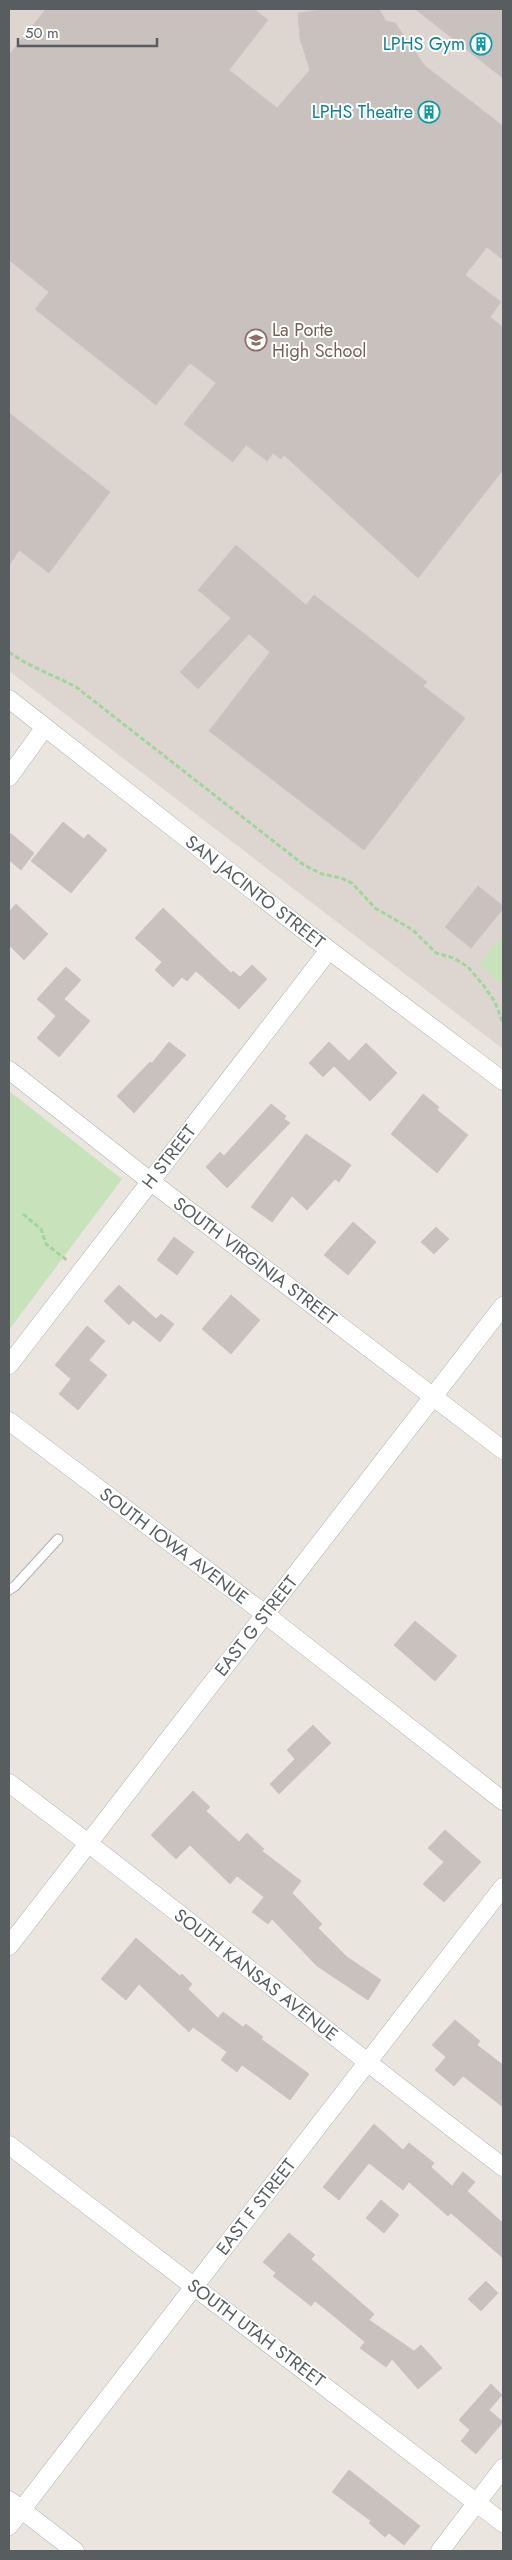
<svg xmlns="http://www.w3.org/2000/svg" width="512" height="2560" font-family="Jost,sans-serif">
<rect width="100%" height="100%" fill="#ebe5df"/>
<path fill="#ddd6d0" d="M9 9H503V1049L9 671Z"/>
<path fill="#c8e3bb" d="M503 934V985L479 965Z
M9 1091 122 1179 9 1330Z"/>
<path fill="#c8c1be" stroke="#d0c4be" d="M46 9H254L268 20 229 70 277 108 310 70 300 39 298 13 326 9H379L386 21 395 23 425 66 503 126V260L487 247 465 275 501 302 490 317 503 327V470L418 578 284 455 281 459 273 453 267 461 246 445 233 462 184 424 216 383 190 363 156 405 35 309 49 292 9 260V55Z
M415 9H503V78Z
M9 413 110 492 49 573 19 550 9 566Z
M236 545 306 605 314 595 427 682 423 686 465 718 364 850 209 731 270 652 249 634 198 689 180 672 231 618 198 590Z
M63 822 84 839 88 834 107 850 71 893 31 861Z
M9 832 34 853 21 870 9 860Z
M478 886 503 906V909L471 948 445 927Z
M16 904 48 934 24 960 9 945V912Z
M163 908 231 973 233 971 240 977 252 965 267 979 239 1009 196 971 187 981 182 977 173 987 155 970 162 962 135 938Z
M66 967 81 980 64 999 90 1021 59 1057 37 1038 56 1016 37 999Z
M169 1042 186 1055 134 1113 117 1096 150 1062 152 1063Z
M329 1042 349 1061 366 1043 397 1073 370 1101 334 1066 323 1077 309 1063Z
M423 1094 439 1107 437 1110 468 1135 437 1173 391 1134Z
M271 1104 286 1116 284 1119 290 1123 227 1188 206 1167 220 1152 224 1156Z
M306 1134 351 1165 339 1182 335 1179 307 1210 292 1196 272 1222 251 1207Z
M353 1222 376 1242 348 1275 324 1255Z
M436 1227 449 1239 434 1254 421 1242Z
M174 1237 194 1252 177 1275 157 1260Z
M119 1285 156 1319 161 1314 174 1324 160 1342 133 1320 129 1325 104 1301Z
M231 1295 260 1320 231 1354 202 1329Z
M87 1326 105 1341 89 1360 107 1375 78 1410 59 1394 71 1379 55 1365Z
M415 1621 457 1656 435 1681 394 1645Z
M313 1725 331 1743 279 1794 270 1784 295 1759 287 1750Z
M193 1791 210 1807 206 1811 239 1842 247 1833 264 1849 262 1851 301 1881 292 1893 322 1924 318 1928 347 1957 381 1980 368 2000 317 1966 272 1919 268 1924 252 1912 264 1897 237 1876 230 1884 190 1845 176 1859 151 1835Z
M445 1830 481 1862 444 1902 423 1884 444 1862 428 1848Z
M136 1938 180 1976 182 1974 192 1984 188 1989 218 2018 223 2012 243 2027 246 2024 263 2037 261 2039 309 2074 290 2100 242 2065 237 2072 221 2060 227 2052 193 2027 189 2032 139 1984 126 2000 101 1979Z
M455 2020 480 2041 477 2045 503 2065V2107L463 2076 454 2086 435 2070 446 2057 432 2045Z
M374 2124 403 2150 409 2143 434 2163 431 2167 452 2186 463 2172 475 2182 467 2191 503 2223V2258L451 2213 448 2216 409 2182 403 2190 369 2163 339 2200 323 2187Z
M381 2200 399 2215 384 2233 366 2218Z
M289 2233 315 2255 311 2259 374 2314 369 2320 414 2351 421 2345 442 2368 418 2389 392 2359 386 2367 360 2348 365 2342 324 2308 315 2301 311 2306 273 2276 276 2273 263 2262Z
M486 2281 498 2293 481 2311 468 2299Z
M491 2384 502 2395 489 2410 503 2422 476 2454 461 2441 470 2430 459 2420Z
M349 2470 420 2526 404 2545 389 2533 385 2537 369 2523 371 2521 332 2492Z"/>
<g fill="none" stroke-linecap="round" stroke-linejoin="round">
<g stroke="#adb3b5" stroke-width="11">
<path id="service" d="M9 1590 15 1586 58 1539"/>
</g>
<g stroke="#adb3b5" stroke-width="19">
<path id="minor" d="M9 699 329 950 503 1081
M9 777 45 727
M9 1070 150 1181 503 1450
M9 1365 329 950
M9 1421 265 1614 503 1801
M9 1783C176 1908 337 2041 503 2167
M9 1946 503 1306
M9 2145 503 2523
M9 2500 75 2551
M9 2526 503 1887
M440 2551 503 2468"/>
</g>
<path stroke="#a2d59e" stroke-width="3" stroke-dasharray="5 2.5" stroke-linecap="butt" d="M9 652C29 667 54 675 76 687L304 865 322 874 341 878 352 883 375 908 413 930 436 953 454 958 468 967 484 986 495 1002 503 1023
M23 1214 41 1229 46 1244 68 1261"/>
<use href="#service" stroke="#fff" stroke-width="9"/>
<use href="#minor" stroke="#fff" stroke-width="18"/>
</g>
<defs>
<g id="building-ring" transform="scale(1.125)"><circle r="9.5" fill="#fff" stroke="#0f9aa8" stroke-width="1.5"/><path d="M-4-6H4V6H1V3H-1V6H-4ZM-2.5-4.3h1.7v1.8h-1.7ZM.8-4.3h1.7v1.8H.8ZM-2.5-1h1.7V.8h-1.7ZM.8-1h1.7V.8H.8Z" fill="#0f9aa8"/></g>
<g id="school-ring" transform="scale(1.125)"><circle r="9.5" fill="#fff" stroke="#8d6e63" stroke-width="1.5"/><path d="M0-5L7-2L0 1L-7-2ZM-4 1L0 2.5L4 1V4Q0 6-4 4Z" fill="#8d6e63"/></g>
</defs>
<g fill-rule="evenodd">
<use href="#building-ring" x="481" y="44"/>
<use href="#building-ring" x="429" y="112"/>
<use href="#school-ring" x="256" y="340"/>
</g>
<g text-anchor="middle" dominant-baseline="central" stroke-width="4" stroke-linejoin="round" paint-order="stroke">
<g font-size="18" fill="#0d838f" stroke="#fff" text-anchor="end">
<text x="465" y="44">LPHS Gym</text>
<text x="413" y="112">LPHS Theatre</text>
</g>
<g font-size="18" fill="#785e54" stroke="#fff" text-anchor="start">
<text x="272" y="330">La Porte<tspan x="272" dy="21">High School</tspan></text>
</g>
<g font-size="18" fill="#585e60" stroke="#fff">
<text transform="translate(255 892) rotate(38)">SAN JACINTO STREET</text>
<text transform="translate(169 1157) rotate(-52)">H STREET</text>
<text transform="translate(255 1261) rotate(37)">SOUTH VIRGINIA STREET</text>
<text transform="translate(174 1546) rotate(37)">SOUTH IOWA AVENUE</text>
<text transform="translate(256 1626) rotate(-52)">EAST G STREET</text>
<text transform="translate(256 1975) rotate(38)">SOUTH KANSAS AVENUE</text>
<text transform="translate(256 2207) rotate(-52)">EAST F STREET</text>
<text transform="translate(256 2333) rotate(37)">SOUTH UTAH STREET</text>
</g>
</g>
<rect width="512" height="2560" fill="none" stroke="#585e60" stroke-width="20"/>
<path d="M18 38v8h139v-8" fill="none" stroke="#585e60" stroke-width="2.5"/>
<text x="25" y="38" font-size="15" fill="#585e60" stroke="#ffffff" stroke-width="4" paint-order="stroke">50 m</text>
</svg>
